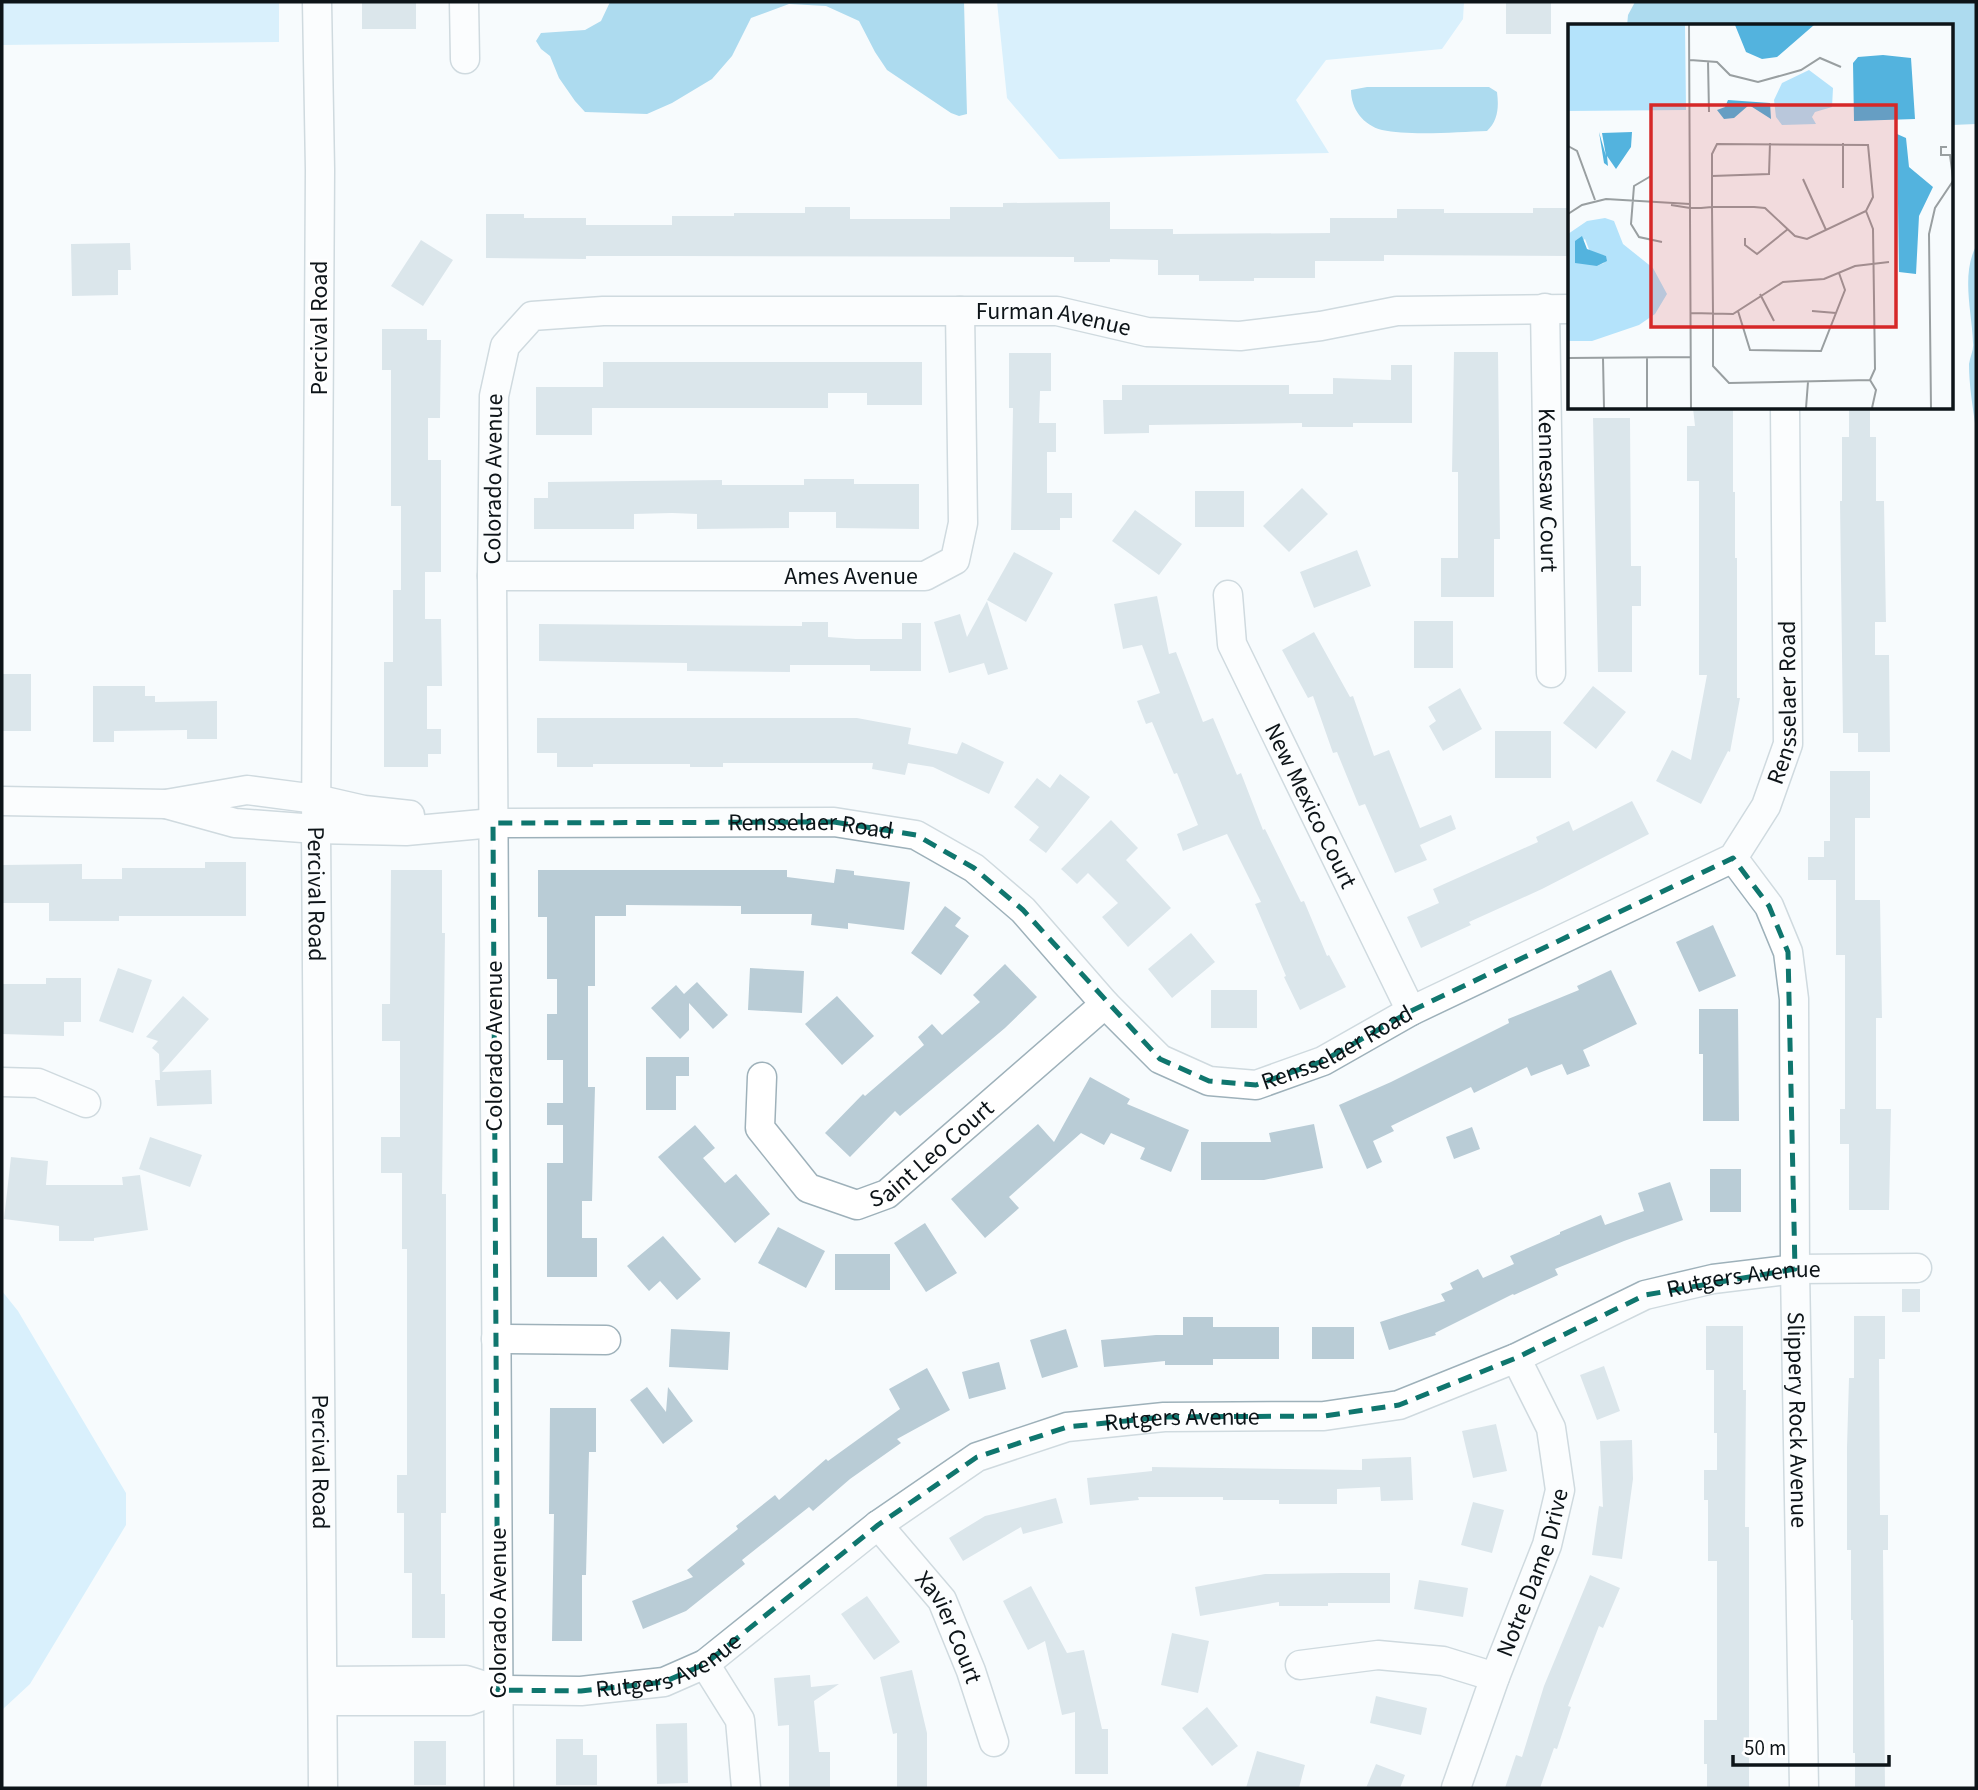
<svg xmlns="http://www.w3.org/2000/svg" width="1978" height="1790" font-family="'Source Sans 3',sans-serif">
<rect width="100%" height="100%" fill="#f7fbfd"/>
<path fill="#b4e3fb" d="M2 2H279V42L2 45Z
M997 2H1464L1463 19 1442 49 1326 60 1296 100 1329 153 1059 159 1007 98Z
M2 1291 18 1311 126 1493V1525L30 1684 2 1710Z"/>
<path fill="#53b3de" d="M610 2H964L967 114 959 116 951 113 887 70 875 52 859 21 826 6 789 4 751 18 732 56 712 79 672 103 647 114 585 112 575 101 559 78 550 56 541 49 536 41 541 33 585 30 601 21Z
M1635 2H1976V124L1952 125V26H1627L1628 15Z
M1367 87H1489L1497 92C1499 107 1498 121 1487 131 1459 132 1409 136 1382 130 1363 125 1351 109 1351 90Z
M1976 246V430C1973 408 1969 386 1969 364 1970 357 1974 350 1973 343 1972 312 1961 275 1976 246Z"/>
<path fill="#b9ccd6" d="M362 2H416V29H362Z
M1506 2H1551V34H1506Z
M1110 202V229H1173V234L1330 233V218H1397V209H1444V213H1533V208H1570V256L1384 255V261H1315V278H1254V281H1199V275H1158V260L1110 259V262H1074V257L672 256H586V259L486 258V214H524V218H586V225H672V216H734V213H805V207H850V219H950V207H1003V203Z
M421 240 453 260 423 306 391 286Z
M130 243 131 270H118V295L72 296 71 244Z
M382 329H427V340H441L440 418H428V460H441V572H425V619H441L442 686H427V729H441V754H428V767H384V662H393V590H401V506H391V370H382Z
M1454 352H1498L1500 539H1494V597H1441V558H1458V472H1452Z
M1009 353H1051V391H1040L1039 423H1056V452H1047V493H1072V518H1060V530H1011L1013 408H1009Z
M603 362H922V405H867V393H828V408H592V435H536V387H603Z
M1391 365H1412V423H1353V427H1302V423L1149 425V433L1104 434 1103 400H1122V385H1289V394H1333V378L1391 380Z
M1693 408H1733V492H1735V558H1737V698H1740L1730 752 1728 751 1701 804 1656 781 1672 750 1691 760 1707 675H1699V481H1687V426H1695Z
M1849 408H1870V437H1876V501H1884L1886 622H1875V655H1889L1890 752H1858V733H1843L1840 501H1842V437H1849Z
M1593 418H1630L1631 566H1641V606H1632V672H1598Z
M804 479H854V484H919V529L836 528V512H789V528L697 529V514L672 513 634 514V529H534V498H548V482L722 480V485H804Z
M1302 488 1328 514 1289 552 1263 526Z
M1195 491H1244V527H1195Z
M1135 510 1182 544 1159 575 1112 541Z
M1357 550 1371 586 1314 608 1300 572Z
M1014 552 1053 573 1026 622 987 600Z
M1157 596 1169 654 1176 652 1203 722 1213 718 1237 775 1241 773 1263 830 1265 829 1301 902 1304 901 1327 956 1329 955 1346 987 1300 1010 1284 977 1286 976 1255 904 1261 902 1227 834 1183 851 1177 834 1198 825 1177 773 1174 774 1152 722 1146 724 1137 701 1160 693 1142 645 1123 649 1114 604Z
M987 601 1008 669 988 675 984 663 949 673 934 622 960 614 967 637Z
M1414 621H1453V668H1414Z
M802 622H828V637L856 639H902V623H921V671H870V665H790V672L687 671V663L539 661V624L802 626Z
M1314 632 1350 697 1353 696 1374 756 1389 750 1420 828 1451 815 1456 829 1420 845 1427 860 1395 873 1365 804 1359 806 1337 752 1333 753 1313 696 1308 698 1282 650Z
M2 674H31V731H2Z
M93 686H145V696H155V702L217 701V739H187V730L114 731V742H93Z
M1593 686 1626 712 1596 749 1563 723Z
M1460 688 1482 729 1443 751 1429 726 1436 721 1428 707Z
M537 718H857L911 728 908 744 957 754 962 742 1004 762 989 794 933 767 908 763 905 775 872 769 873 763H723V767H690V764H593V767H557V753H537Z
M1495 731H1551V778H1495Z
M1830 771H1870V818H1855V900H1880L1882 1018H1876V1109H1891L1889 1210H1849V1144H1840V1109H1845V955H1836V880H1808V857H1824V841H1830Z
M1060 774 1090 797 1046 853 1029 840 1039 827 1014 807 1037 778 1050 788Z
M1632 801 1649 834 1542 889 1469 922 1471 925 1421 948 1407 917 1439 903 1433 889 1538 842 1536 837 1569 821 1573 831Z
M1111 820 1138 848 1126 860 1171 908 1128 947 1102 917 1118 903 1088 873 1077 884 1061 869Z
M205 862H246V916H119V921H49V903H2V865L82 864V879H122V868H205Z
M836 869 854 871V875L910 882 904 930 848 923V929L811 925 812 914H741V906L626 905V916H595V986H588V1087H595L592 1201H582V1238H597V1277H547V1163H563V1125H547V1103H563V1060H547V1014H557V979H547V917H538V870H787V877L834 883Z
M391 870H442V933H445L442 1194H446V1513H441V1594H445V1638H412V1573H404V1513H397V1475H407V1249H402V1173H381V1137H400V1041H382V1004H390Z
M945 906 961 918 955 926 969 936 941 975 911 953Z
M1713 925 1736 976 1699 992 1676 942Z
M1191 933 1215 962 1172 998 1148 969Z
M1005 964 1037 997 1005 1028 900 1116 895 1111 850 1157 825 1133 863 1094 865 1096 924 1045 918 1037 932 1024 942 1035 980 1002 973 995Z
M118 968 152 980 133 1033 99 1021Z
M750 968 804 971 802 1013 748 1010Z
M1611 970 1637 1024 1583 1050 1590 1066 1567 1075 1562 1064 1531 1076 1527 1067 1474 1093 1471 1087 1391 1126 1394 1131 1373 1141 1382 1162 1367 1169 1339 1105 1391 1082 1509 1023 1508 1019 1579 990 1577 986Z
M46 978H81V1022H64V1036L2 1034V984H46Z
M697 982 728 1015 713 1029 689 1003V1030L680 1039 651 1008 676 985 684 994Z
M1211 990H1257V1028H1211Z
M183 996 209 1019 162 1072 211 1070 212 1104 157 1106 155 1080H160L159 1054 152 1048 158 1041 146 1037Z
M837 996 874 1036 842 1065 805 1024Z
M1699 1009H1738L1739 1121H1703V1054H1699Z
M646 1057H689V1076H676V1110H646Z
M1090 1077 1130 1099 1127 1104 1189 1130 1171 1172 1140 1159 1145 1148 1111 1133 1104 1145 1081 1133 1009 1197 1019 1208 985 1238 951 1199 1038 1124 1054 1142Z
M1314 1124 1323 1168 1264 1180H1201V1142H1271L1269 1133Z
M695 1125 715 1148 703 1158 725 1183 736 1174 770 1214 735 1243 658 1157Z
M1472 1127 1480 1149 1454 1159 1446 1137Z
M150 1137 202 1155 190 1187 139 1169Z
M11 1157 48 1161 46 1185H123L122 1177 140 1175 148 1230 94 1238V1241H59V1226L4 1219Z
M1710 1169H1741V1212H1710Z
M1670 1182 1683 1220 1624 1241 1555 1269 1558 1275 1514 1295 1513 1294 1435 1333 1436 1335 1389 1350 1380 1322 1445 1301 1441 1294 1453 1289 1450 1283 1478 1269 1483 1278 1514 1264 1510 1256 1560 1234V1232L1601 1215 1605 1225 1644 1211 1638 1193Z
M925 1223 957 1273 926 1292 894 1243Z
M778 1227 825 1251 806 1288 758 1263Z
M663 1236 701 1279 677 1300 660 1281 649 1291 627 1266Z
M835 1254H890V1290H835Z
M1902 1289H1920V1312H1902Z
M1854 1316H1885V1359H1879L1880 1515H1888V1550H1883L1885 1788H1855V1753H1853V1620H1851V1550H1847V1447L1849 1378H1854Z
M1183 1317H1213V1327H1279V1359H1213V1365H1165V1361L1104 1367 1101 1340 1156 1335H1183Z
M1706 1326H1743V1390H1746L1745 1527H1749V1788H1707V1764H1704V1720H1717V1561H1708V1500H1704V1470H1717V1433H1714V1370H1706Z
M1312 1327H1354V1359H1312Z
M671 1329 730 1332 728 1370 669 1367Z
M1066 1329 1078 1367 1042 1378 1030 1340Z
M999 1362 1006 1389 969 1399 962 1372Z
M1604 1366 1620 1411 1597 1420 1580 1375Z
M927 1368 950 1410 897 1439 901 1443 850 1479 813 1511 809 1507 742 1560 745 1564 686 1611 643 1629 632 1601 693 1577 687 1570 738 1529 736 1526 775 1495 779 1500 826 1459 828 1461 900 1409 889 1389Z
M647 1387 666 1412 668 1387 693 1421 663 1444 630 1400Z
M550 1408H596V1452H589L586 1575H582V1641H552L554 1514H549Z
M1496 1424 1507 1471 1473 1478 1462 1431Z
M1632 1440 1633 1479 1622 1559 1592 1555 1599 1506 1603 1507 1600 1441Z
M1411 1457 1413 1500 1381 1501 1380 1487 1337 1489V1504H1279V1500H1223V1497H1138L1139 1500 1090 1505 1087 1478 1152 1471V1467L1362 1470V1459Z
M1056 1498 1063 1523 1023 1534 1021 1527 963 1561 949 1538 985 1516Z
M1473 1502 1504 1510 1492 1553 1461 1545Z
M1341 1573H1390V1603H1328V1606H1279V1602L1200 1616 1195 1587 1265 1574Z
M1590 1575 1620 1588 1603 1628 1599 1626 1568 1706 1571 1707 1557 1749 1554 1748 1540 1788H1505L1516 1755 1522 1757 1544 1686Z
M1419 1580 1468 1588 1463 1617 1414 1609Z
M1031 1586 1067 1653 1084 1650 1102 1729H1108V1774H1075V1712L1062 1715 1045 1641 1028 1650 1003 1601Z
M867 1596 900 1642 874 1660 841 1614Z
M1172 1633 1209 1641 1198 1693 1161 1685Z
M912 1670 927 1733V1788H897V1733L893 1734 880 1677Z
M810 1675 811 1687 839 1684 814 1701 819 1752H830V1788H789V1725L778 1726 774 1678Z
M1376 1696 1427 1708 1421 1735 1370 1723Z
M1207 1707 1238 1746 1212 1766 1182 1728Z
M687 1723 688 1783 657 1784 656 1724Z
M556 1739H583V1755H597V1785H556Z
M414 1741H446V1785H414Z
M1257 1751 1305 1765 1299 1788H1246Z
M1376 1764 1405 1775 1400 1788H1366Z"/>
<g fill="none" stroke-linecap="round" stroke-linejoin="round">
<g stroke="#9eb1ba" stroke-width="31">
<g id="minor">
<path id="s1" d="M317 2 320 170 316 829 323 1788"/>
<path d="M464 2 465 59"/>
<path id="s2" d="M1545 308 1551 673"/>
<path id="s3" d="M492 576H925L955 560 963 523 960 311"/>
<path id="s4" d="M1228 595 1232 644 1411 1011"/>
<path d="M2 801 166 804 247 790 316 799 364 810 410 815"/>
<path id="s5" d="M166 804 235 823 316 829 406 831 493 823 834 822 916 835 974 868 1023 910 1105 1004 1160 1059 1209 1081 1256 1085 1323 1061 1411 1011 1733 858 1766 806 1788 744 1785 408"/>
<path id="s6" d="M1733 858 1769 906 1788 952 1794 999 1795 1269 1804 1788"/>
<path id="s7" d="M762 1077 760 1128 808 1188 857 1205 887 1194 1105 1004"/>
<path d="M2 1082 38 1083 86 1103"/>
<path d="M496 1339 606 1340"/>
<path id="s8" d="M878 1525 942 1600 971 1671 994 1742"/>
<path d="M705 1664 740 1720 746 1788"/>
<path d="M1300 1665 1378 1655 1443 1661 1495 1677"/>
<path id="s9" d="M323 1681 466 1680 498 1690 581 1691 664 1682 705 1664 878 1525 977 1457 1067 1427 1164 1417 1324 1416 1399 1405 1516 1358 1645 1295 1713 1279 1795 1269 1917 1268"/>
<path d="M323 1701H469L498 1690"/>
<path id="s10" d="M499 1788 492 576 494 396 505 346 532 316 603 311H1057L1147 332 1240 336 1321 326 1397 311 1570 309"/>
<path id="s11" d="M1456 1788 1495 1677 1547 1545 1560 1490 1551 1428 1516 1358"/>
</g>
</g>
<use href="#minor" stroke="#fff" stroke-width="28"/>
</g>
<path d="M0 0H1978V1790H0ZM834 822 916 835 974 868 1023 910 1160 1059 1209 1081 1256 1085 1323 1061 1411 1011 1733 858 1769 906 1788 952 1795 1269 1645 1295 1516 1358 1399 1405 1324 1416 1164 1417 1067 1427 977 1457 878 1525 705 1664 664 1682 581 1691 498 1690 493 823Z" fill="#f7fbfd" fill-opacity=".55" fill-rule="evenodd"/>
<path fill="none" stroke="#0f766e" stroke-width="5" stroke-dasharray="14 9" stroke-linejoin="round" d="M834 822 916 835 974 868 1023 910 1160 1059 1209 1081 1256 1085 1323 1061 1411 1011 1733 858 1769 906 1788 952 1795 1269 1645 1295 1516 1358 1399 1405 1324 1416 1164 1417 1067 1427 977 1457 878 1525 705 1664 664 1682 581 1691 498 1690 493 823Z"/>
<g text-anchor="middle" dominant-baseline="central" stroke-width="6" stroke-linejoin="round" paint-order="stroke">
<g font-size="24" fill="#0d1418" stroke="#fff">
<text stroke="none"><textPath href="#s10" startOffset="2006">Furman Avenue</textPath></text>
<text transform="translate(319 328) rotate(-90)">Percival Road</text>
<text stroke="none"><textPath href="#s10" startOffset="1309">Colorado Avenue</textPath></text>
<text stroke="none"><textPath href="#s2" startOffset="182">Kennesaw Court</textPath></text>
<text stroke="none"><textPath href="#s3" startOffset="359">Ames Avenue</textPath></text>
<text stroke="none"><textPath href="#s5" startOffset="1886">Rensselaer Road</textPath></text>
<text stroke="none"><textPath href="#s4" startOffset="229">New Mexico Court</textPath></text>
<text stroke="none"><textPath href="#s5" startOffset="648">Rensselaer Road</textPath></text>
<text stroke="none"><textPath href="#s1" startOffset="892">Percival Road</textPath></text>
<text stroke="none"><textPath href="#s5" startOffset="1278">Rensselaer Road</textPath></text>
<text transform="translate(494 1046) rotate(-90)">Colorado Avenue</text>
<text stroke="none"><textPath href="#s7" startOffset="271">Saint Leo Court</textPath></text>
<text stroke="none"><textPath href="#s9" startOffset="1528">Rutgers Avenue</textPath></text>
<text stroke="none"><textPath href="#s6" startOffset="578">Slippery Rock Avenue</textPath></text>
<text stroke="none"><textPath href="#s9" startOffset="940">Rutgers Avenue</textPath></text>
<text stroke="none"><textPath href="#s1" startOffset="1460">Percival Road</textPath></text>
<text stroke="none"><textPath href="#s11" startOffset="229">Notre Dame Drive</textPath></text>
<text transform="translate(498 1613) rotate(-90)">Colorado Avenue</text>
<text stroke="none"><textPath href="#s8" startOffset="126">Xavier Court</textPath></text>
<text stroke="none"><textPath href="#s9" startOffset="352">Rutgers Avenue</textPath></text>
</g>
</g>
<g transform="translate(1568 24)">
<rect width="385" height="385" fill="#f7fbfd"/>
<path d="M0 1H117L118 86 0 87ZM241 46 265 64 264 83 247 88 244 93 248 100 214 101 208 93 206 76 214 59ZM37 194 46 197 55 220 85 244 99 270 87 290 71 301 24 317H0V210L19 197ZM17 215 22 228 38 232 36 239 29 242 7 221Z" fill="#b4e3fb" fill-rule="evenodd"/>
<path d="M167 1H246L209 33 194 35 178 28ZM315 31 343 34 347 95 286 97 285 39 290 33ZM160 76 202 79 203 95 181 81 166 94 156 95 149 86 157 83ZM31 108 38 132 34 109 64 108 63 123 48 145 39 132 40 142 36 139ZM329 110 338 114 341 143 365 163 351 192 348 250 331 248ZM14 212 19 225 38 232 39 237 29 242 7 239V217Z" fill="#53b3de"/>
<path fill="none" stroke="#999fa1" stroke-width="2" d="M121 1 123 384M122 36 149 38 162 51 190 58 233 46 252 34 273 43M140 37 141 88M275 119V164M0 122 9 127 27 176M379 123H373V131H382L385 154M83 152 66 162 63 200 71 213 94 218M144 152 201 150 202 119M235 155 258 206M103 181 122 184H133L144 183H186L197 184 227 212 239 215 298 187 305 173 300 121 149 120 144 130V183L145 290V342L161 359 302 356M298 187 305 205 307 345 302 356M0 190 14 181 38 175 122 180M177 214V221L189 230 220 205M192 270 206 297M170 287 182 326 253 327 277 266 271 249M244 287 268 289M123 289 165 290 215 258 256 255 287 242 321 238M0 334 123 333M35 334 36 384M79 334V384M302 356 308 366 304 384M238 384 240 358M363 384 361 210 367 184 385 157"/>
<path fill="#d62828" fill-opacity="0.15" stroke="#d62828" stroke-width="3.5" d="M83 81H328V303H83Z"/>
<rect width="385" height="385" fill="none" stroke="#0d1418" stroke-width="3.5"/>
</g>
<rect width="1978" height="1790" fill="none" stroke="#0d1418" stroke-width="7"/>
<path d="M1733 1755v10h156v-10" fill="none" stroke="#0d1418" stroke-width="3.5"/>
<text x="1744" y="1755" font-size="21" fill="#0d1418" stroke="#ffffff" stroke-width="5" paint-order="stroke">50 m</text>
</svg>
